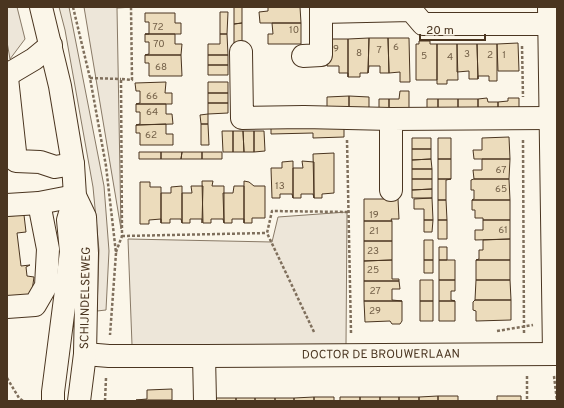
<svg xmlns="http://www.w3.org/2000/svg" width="564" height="408" font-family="Overpass,sans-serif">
<rect width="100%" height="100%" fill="#fbf6e9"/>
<path fill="#ede6d9" stroke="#887966" d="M7 7H17L25 39 10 59 7 42Z
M59 7H69L104 186 109 251 106 310 97 311 99 250 93 187 65 30Z
M84 7H133L117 8 121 229Z
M347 212 346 345H132L128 239 272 242 278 217Z"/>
<path fill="#ecdcbc" stroke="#4a3520" d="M234 7H242V23L234 24Z
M268 7H300L301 23H260L259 12 268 11Z
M220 12H228L227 34H220Z
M145 13H175V23H181V34H145H149V22H145Z
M242 23V44H234V24Z
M272 23H301V44H268V34H273Z
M145 34H175V44H182L181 55H145L149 54V42H145Z
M220 34H227L228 55H208V44H220Z
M369 38 368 73H360V77H348V39Z
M369 38H388L389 73H380V66H369L368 73Z
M388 38H409L410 82H400V72L389 73Z
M327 39H348V77V73H339V66H327Z
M419 41H430V44H437V80H416V44H419Z
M518 43 519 71H498L497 44Z
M437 44H457L458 80H447V84H437Z
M457 44H477L478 79H469V71L457 72Z
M477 44H497V81H489V76H478V79Z
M145 55H181L182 76H149V63H145Z
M208 55H228V65H208Z
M208 65H228V75H208Z
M166 82 165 93H172V104H136L140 103V91H136L135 83Z
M208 82H228V93H208Z
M400 91H409V109H389V99H399Z
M208 93H228V103H208Z
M349 96V109L327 110V97Z
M349 96 369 97V109H349Z
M487 98 488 102H498V108H478V99Z
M508 98H519V108H498V102L508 101Z
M379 99H389V109H379Z
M427 99H438V108H427Z
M438 99H458V108H438Z
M458 99H478V108H458Z
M208 103H228V113L208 114Z
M136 104H166V114H172L173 124 136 125 140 124V112H136Z
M208 114V124H201L200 115Z
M166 124V134H173V145H140V133H136V125Z
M201 124H208L209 145H201Z
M344 126V137L313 138V133L271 134V127Z
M222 131H233V152H223Z
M233 131H243L244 152H233Z
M243 131H254V152H244Z
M254 131H264L265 151 254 152Z
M509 137 510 159H474L473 150H482V138Z
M412 138H431V149H412Z
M438 138H451V159H438Z
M412 149H431V159L412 160Z
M139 152H161V159H139Z
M161 152H182L181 159H161Z
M182 152H202V159H181Z
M202 152H222V159H202Z
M334 153V193L322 194V198H314L313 154Z
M431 159 432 169H412V160Z
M438 159H451V179H438Z
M482 159H510L509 179H474L473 170H482Z
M293 161V198L292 194H280V198H272L271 168H282V162Z
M302 161 314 162V198L313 194H301V198H293V168H303Z
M412 169H432V179H412Z
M412 179H432V189L412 190Z
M438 179H451L446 180V200H438Z
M474 179H509L510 200H472L474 199V190H471V180Z
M202 181H213L212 186H224V223L223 219H211V223H203Z
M244 181 249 182 254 186H265V218H252V223H244Z
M140 182H150V187H161V223V219L149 220V224H140Z
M182 186V223L181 219H170V223H161V193H171V187Z
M191 186H203L202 223V219H190V223H182V193H192Z
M234 186H244V223V219H232V223H224L223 193H233Z
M432 189V198H412V190Z
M432 198 433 220H424V209H414V199Z
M364 199H398L399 219H391L392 221H364Z
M438 200H446L447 220H438Z
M472 200H510V220H483V218H475V210H472Z
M24 215 26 232 17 233 21 266 30 265 26 267 27 276 34 277 32 291 30 294 7 298V216Z
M424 220H433L432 232H424Z
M438 220H447V239H438Z
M483 220H510V239L475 240V230H483Z
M364 221H392V241H364Z
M510 239V260H476L479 259V250H483V240Z
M424 240H433V260H424Z
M364 241H392V260L364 261Z
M439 247H447V260H439Z
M392 260V279H399V281H364V261Z
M424 260H433V273H424Z
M439 260H455V280H439Z
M476 260H510V280H476Z
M420 280H433V301H420Z
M439 280H455V291H451V300L455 301H439Z
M476 280H510L511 300H475Z
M364 281H399L400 289H392V300L402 301H364Z
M475 300H511V320L476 321V311L473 310V302Z
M364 301H402V321L400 324H392L390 321 365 322Z
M420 301H433V321H420Z
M439 301H455V321H439Z
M172 389V400H136L147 399V390Z
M438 396V401H419V397Z
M438 396H458V401H438Z
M497 396H521V401H497Z
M314 397H334V401H314Z
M314 397V401H294V398Z
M340 397H360V401H340Z
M360 397H380V401H360Z
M380 397H399V401H380Z
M399 397H419V401H399Z
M216 398H236V401H216Z
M236 398H255V401H236Z
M255 398H275V401H255Z
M275 398H294V401H275Z"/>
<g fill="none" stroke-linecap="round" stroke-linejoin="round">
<g stroke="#4a3520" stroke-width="24">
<g id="minor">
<path d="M549 7 554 354"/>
<path d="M321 12 411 10 423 24H549"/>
<path d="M241 52 242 118 304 117 391 119"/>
<path d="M303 56 321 55V7"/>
<path d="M7 75 34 59 51 45"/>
<path d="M7 78 16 161 40 162 55 167 73 164"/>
<path d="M391 190V119L550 118"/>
<path d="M7 205 39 203 75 196"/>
<path d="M7 307 35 305 46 286 48 249 39 203"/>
<path id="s1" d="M85 354 109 356H204L557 354"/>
<path d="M204 356 205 401"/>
</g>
</g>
<g stroke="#4a3520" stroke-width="24">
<path id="major" d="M41 7 60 86 73 164 75 196 85 217 87 253 85 354 79 401
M53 401V392L71 252 68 220 75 196"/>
</g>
<path stroke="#7f6f5c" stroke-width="2.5" stroke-dasharray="3 2" stroke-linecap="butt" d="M73 7 90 78 106 166 116 253 110 335
M522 46 523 97
M90 78 121 79
M347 140 351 333
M523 140 524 333
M122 236 267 233
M116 252 122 236 121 79 132 80 131 7
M497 331 533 325
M314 332 267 233 272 211 350 212
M527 376V401
M554 376 557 401
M7 378 19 398 23 401
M105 401 106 378"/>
<use href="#minor" stroke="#fbf6e9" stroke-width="22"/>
<use href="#major" stroke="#fbf6e9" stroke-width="22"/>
</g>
<g text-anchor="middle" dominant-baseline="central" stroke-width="3" stroke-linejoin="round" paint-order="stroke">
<g font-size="10" fill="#725f47">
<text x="158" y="27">72</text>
<text x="294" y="30">10</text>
<text x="159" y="44">70</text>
<text x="396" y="47">6</text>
<text x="336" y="49">9</text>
<text x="379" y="50">7</text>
<text x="359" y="53">8</text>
<text x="467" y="54">3</text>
<text x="490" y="55">2</text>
<text x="504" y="55">1</text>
<text x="424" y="56">5</text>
<text x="450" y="57">4</text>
<text x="161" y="67">68</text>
<text x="152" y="96">66</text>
<text x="152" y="112">64</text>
<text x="151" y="135">62</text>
<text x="501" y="170">67</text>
<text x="280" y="186">13</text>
<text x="501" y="189">65</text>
<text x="374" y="215">19</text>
<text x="503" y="230">61</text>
<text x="374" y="231">21</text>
<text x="373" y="251">23</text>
<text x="373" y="270">25</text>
<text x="375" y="291">27</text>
<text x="375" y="311">29</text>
</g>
<g font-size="12" fill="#4a3520" stroke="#fbf6e9">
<text transform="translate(86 298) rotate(-89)">SCHIJNDELSEWEG</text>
<text stroke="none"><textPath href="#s1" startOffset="296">DOCTOR DE BROUWERLAAN</textPath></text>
</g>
</g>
<rect width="564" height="408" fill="none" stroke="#4a3520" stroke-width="16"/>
<path d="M420 34v6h65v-6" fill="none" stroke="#4a3520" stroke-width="2"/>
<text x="426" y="34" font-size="12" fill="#4a3520" stroke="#fbf6e9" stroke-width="3" paint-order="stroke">20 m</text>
</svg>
